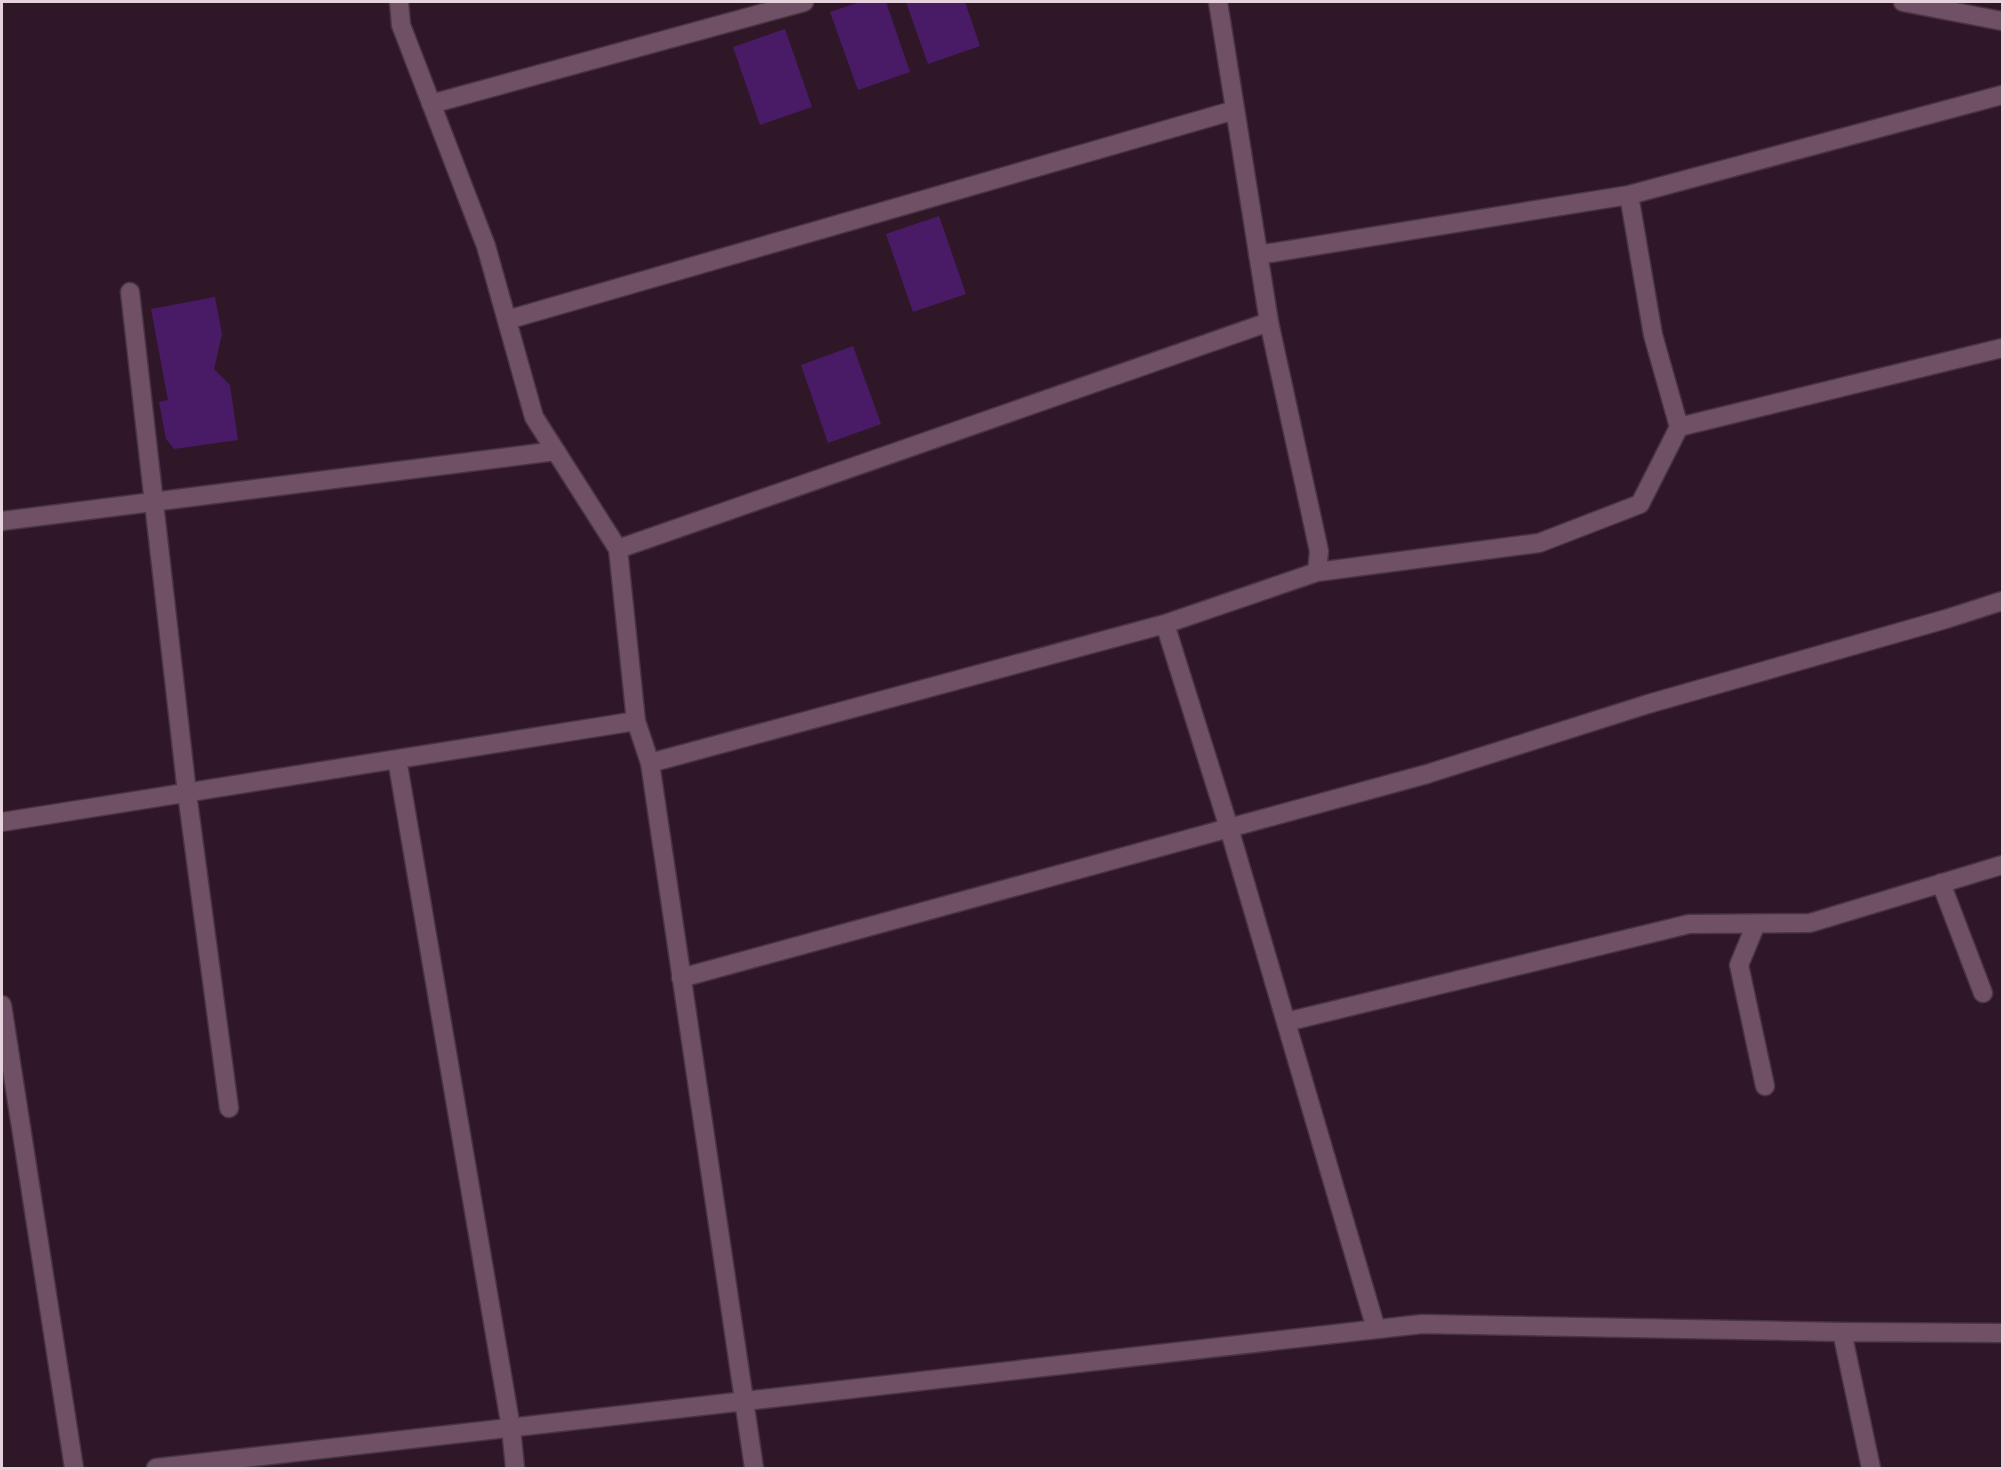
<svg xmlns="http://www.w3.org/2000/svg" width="2004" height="1470" font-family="Spectral,serif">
<rect width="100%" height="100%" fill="#301728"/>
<path fill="#491b66" d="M860 2H886L910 72 858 90 830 12Z
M906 2H965L980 46 928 64Z
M785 29 812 107 760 125 733 47Z
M939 216 966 294 913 312 886 234Z
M215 297 222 334 214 369 230 385 238 440 174 449 166 439 159 402 168 400 151 309Z
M853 346 881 424 828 443 801 365Z"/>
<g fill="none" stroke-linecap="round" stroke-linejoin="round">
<g stroke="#483442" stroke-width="21">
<path id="street" d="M399 2 401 25 486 246 534 417 618 549
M1903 2 2002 21
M431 104 804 2
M1629 195 2002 95
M1258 255 1629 195 1653 335 1679 427 1640 504 1539 543 1317 572
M130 292 187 793 229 1108
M507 320 1235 110
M1269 322 1319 551 1317 572 1165 624 1229 828 1427 774 1648 704 1946 619 2002 601
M1679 427 2002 348
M2 521 556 451
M636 721 650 763 1165 624
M397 759 511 1428 515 1468
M650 763 754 1468
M2 822 636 721 618 549 1269 322 1218 2
M1941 883 1983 993
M1756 924 1739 965 1765 1086
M681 978 1229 828 1376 1329
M2 1005 74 1468
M1286 1022 1689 924 1810 923 2002 865
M1842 1332 1871 1468
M156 1468 1422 1324 1842 1332 2002 1333"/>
</g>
<use href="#street" stroke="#6f5064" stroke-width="18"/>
</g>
<rect width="2004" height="1470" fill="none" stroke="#e5d2dd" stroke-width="6"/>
</svg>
